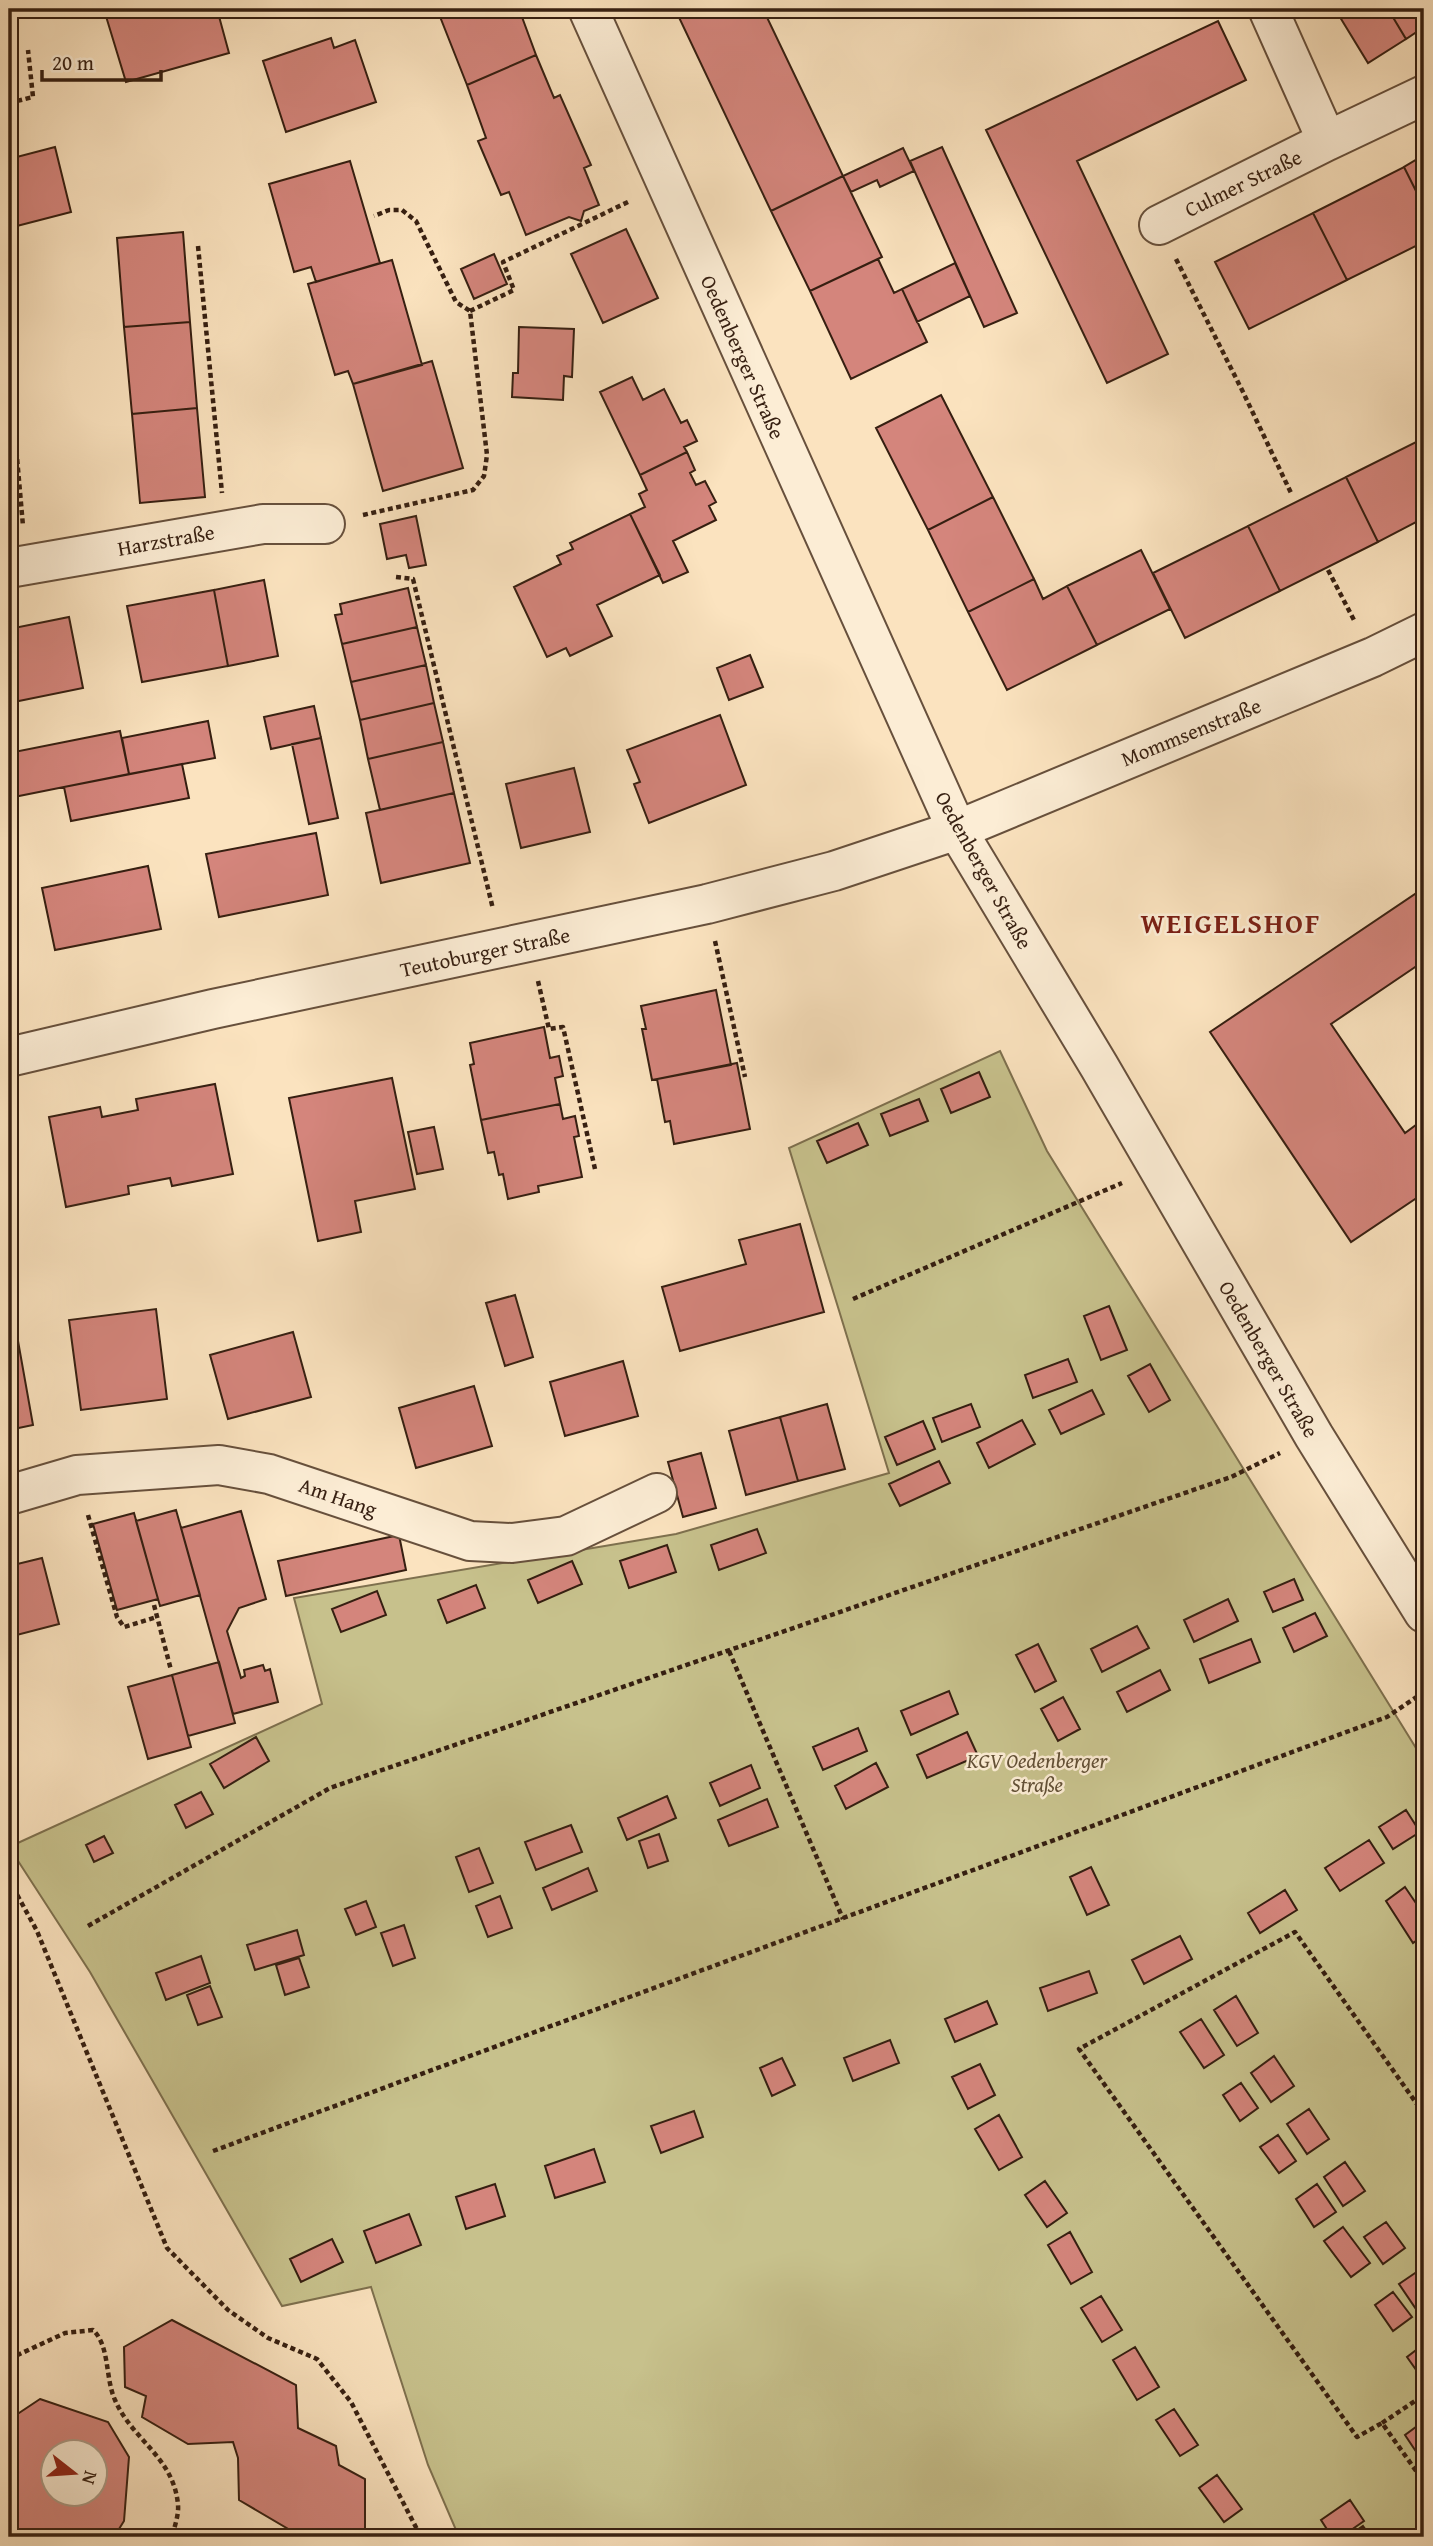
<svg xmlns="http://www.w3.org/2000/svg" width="1433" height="2546" font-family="'Gentium Book Plus',serif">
<rect width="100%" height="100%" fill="#fbe3bf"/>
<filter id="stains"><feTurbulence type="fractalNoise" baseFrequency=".00286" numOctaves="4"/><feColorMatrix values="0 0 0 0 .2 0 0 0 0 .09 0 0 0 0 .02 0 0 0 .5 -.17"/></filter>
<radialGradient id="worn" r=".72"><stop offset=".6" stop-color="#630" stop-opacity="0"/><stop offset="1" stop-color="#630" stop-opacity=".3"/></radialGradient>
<path fill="#c7c18c" stroke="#7e704e" stroke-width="2" d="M1000 1051 1047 1151 1424 1761V2537H459L428 2465 371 2287 282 2306 90 1972 9 1847 322 1704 294 1598 676 1534 889 1473 789 1148Z"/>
<path fill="#d4857c" stroke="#361f11" stroke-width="2" fill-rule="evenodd" d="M9 9 17 96 9 97Z
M119 9H217L229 53 126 82 105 13Z
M437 9H519L536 55 467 85Z
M675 9H763L843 176 771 211Z
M1335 9H1388L1406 39 1368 63Z
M1388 9H1424V27L1406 39Z
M1218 21 1246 80 1077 161 1168 354 1107 383 986 130Z
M331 38 334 48 355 40 376 102 286 132 263 61Z
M536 55 554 98 560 95 591 165 584 168 599 205 584 211 581 221 569 217 526 235 509 192 501 195 478 141 486 138 467 85Z
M55 147 71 212 13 227 9 210V159Z
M942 147 1017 313 984 327 910 161Z
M903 148 914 171 880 187 877 180 851 192 843 176Z
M1424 155V207L1404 167Z
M350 161 380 263 316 282 311 267 294 272 269 184Z
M1404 167 1424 207V242L1347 280 1313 213Z
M843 176 882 257 810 291 771 211Z
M1313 213 1347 280 1249 329 1215 262Z
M626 229 658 298 603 323 571 254Z
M183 232 190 322 124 327 117 238Z
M494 254 507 284 474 299 461 269Z
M878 259 894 293 902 289 927 342 851 379 810 291Z
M392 260 422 365 353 384 348 371 335 375 308 284Z
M955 263 970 296 917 322 902 289Z
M190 322 197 408 132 414 124 327Z
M519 327 574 329 572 377 564 376 563 400 512 397 513 373H518Z
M432 361 463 468 383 491 353 384Z
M632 377 643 400 664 389 681 423 687 420 697 441 684 447 687 452 640 475 600 392Z
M941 395 993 497 928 530 876 428Z
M197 408 205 497 140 503 132 414Z
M1424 438V518L1378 542 1346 477Z
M687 452 695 470 690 473 696 485 705 481 716 502 709 506 716 520 673 541 688 572 663 583 630 514 645 507 639 494 647 490 640 475Z
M1346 477 1378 542 1280 591 1248 526Z
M993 497 1034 579 968 612 928 530Z
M630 514 660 575 597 605 612 636 570 656 566 648 547 657 514 587 561 564 557 556 573 549 570 543Z
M416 516 426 565 409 568 406 555 387 559 380 524Z
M1248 526 1280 591 1185 638 1153 573Z
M1141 550 1170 609 1097 645 1067 586Z
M1034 579 1043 599 1067 586 1097 645 1007 690 968 612Z
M264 580 278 656 228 666 214 590Z
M408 588 417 627 342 644 335 615 342 614 340 604Z
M214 590 228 666 142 682 127 606Z
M69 617 83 688 9 703V629Z
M417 627 426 665 351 682 342 644Z
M750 655 763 687 729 700 717 668Z
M426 665 434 703 360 720 351 682Z
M434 703 443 742 368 759 360 720Z
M314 706 321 738 271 749 264 717Z
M720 715 746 785 649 823 634 784 640 782 627 750Z
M208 721 215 758 129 774 122 738Z
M120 731 129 774 9 798V753Z
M321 738 338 818 309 824 292 744Z
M443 742 454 793 380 810 368 759Z
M182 764 189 798 71 821 64 787Z
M574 768 590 832 521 848 506 784Z
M454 793 470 863 381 883 366 813Z
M316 833 328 895 219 917 206 854Z
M148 866 161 929 55 950 42 888Z
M1424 888V961L1331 1024 1405 1133 1424 1119V1193L1351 1242 1210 1032Z
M716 990 731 1065 652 1080 642 1029H646L641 1006Z
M544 1027 550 1058 559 1056 563 1076 555 1078 560 1104 481 1120 470 1065 474 1064 470 1043Z
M737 1063 750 1129 674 1144 670 1121 665 1122 657 1079Z
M979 1072 990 1097 951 1113 941 1089Z
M392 1078 415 1189 355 1201 361 1232 318 1241 289 1098Z
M215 1084 233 1174 172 1186 170 1178 128 1186 129 1194 66 1207 49 1117 100 1107 102 1117 138 1110 136 1099Z
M919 1099 928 1121 890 1136 881 1114Z
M560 1104 563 1119 575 1116 579 1136 574 1137 582 1177 538 1186 539 1192 508 1199 503 1174 499 1175 494 1152 488 1153 481 1120Z
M858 1123 868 1145 827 1163 817 1141Z
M434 1127 443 1169 417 1174 408 1132Z
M9 1178 17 1218 9 1219Z
M800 1224 824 1312 680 1351 662 1287 746 1264 739 1240Z
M515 1295 533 1357 505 1366 486 1303Z
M1109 1306 1127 1350 1101 1360 1084 1316Z
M156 1309 167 1399 81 1410 69 1320Z
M9 1323 15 1324 33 1425 9 1430Z
M293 1332 311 1397 228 1419 210 1355Z
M1068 1359 1077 1382 1033 1398 1025 1375Z
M623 1361 638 1416 565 1436 550 1382Z
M1150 1364 1170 1400 1149 1412 1128 1376Z
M474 1386 492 1446 416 1468 399 1408Z
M1092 1390 1104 1414 1061 1434 1049 1410Z
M827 1404 845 1469 798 1481 780 1417Z
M971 1404 980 1427 942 1442 933 1418Z
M780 1417 798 1481 746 1495 729 1431Z
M1022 1420 1035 1444 989 1468 977 1443Z
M923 1421 935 1449 897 1465 885 1437Z
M701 1453 716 1508 683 1517 668 1462Z
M939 1461 950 1483 900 1506 889 1484Z
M176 1510 200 1595 160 1606 136 1521Z
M241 1511 266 1599 239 1608 227 1631 241 1678 245 1676 244 1670 263 1665 265 1671 270 1669 278 1702 233 1714 181 1528Z
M134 1513 158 1599 117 1610 93 1524Z
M757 1529 766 1553 719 1570 711 1545Z
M399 1535 406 1570 286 1596 278 1561Z
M667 1545 676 1572 629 1588 620 1561Z
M42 1558 59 1624 9 1637V1566Z
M572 1561 582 1584 538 1603 528 1580Z
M1294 1579 1303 1600 1273 1612 1264 1592Z
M476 1585 485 1608 447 1623 438 1600Z
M377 1591 386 1615 341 1632 332 1609Z
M1228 1599 1238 1621 1194 1642 1184 1620Z
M1315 1613 1327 1636 1294 1652 1283 1628Z
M1137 1626 1149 1648 1102 1672 1091 1649Z
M1251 1639 1260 1662 1209 1683 1200 1659Z
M1038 1644 1056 1681 1035 1692 1016 1655Z
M219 1662 235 1723 188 1736 172 1675Z
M1160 1670 1170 1690 1127 1712 1117 1692Z
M172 1675 191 1747 148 1759 128 1687Z
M949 1691 958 1714 911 1735 901 1711Z
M1063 1697 1080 1729 1058 1741 1041 1709Z
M858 1728 867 1751 823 1770 813 1747Z
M967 1732 978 1756 927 1778 917 1755Z
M256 1737 269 1761 224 1788 210 1764Z
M876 1763 888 1787 846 1809 835 1786Z
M751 1765 760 1788 720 1806 710 1783Z
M201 1792 213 1814 186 1828 175 1805Z
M667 1796 676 1818 627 1840 618 1818Z
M767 1799 778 1827 729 1846 718 1820Z
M1406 1810 1420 1832 1393 1849 1379 1827Z
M571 1825 582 1852 536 1870 525 1842Z
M659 1834 668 1861 648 1868 639 1841Z
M104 1836 113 1853 94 1862 86 1845Z
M1369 1840 1384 1863 1340 1891 1325 1868Z
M479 1848 493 1883 469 1892 456 1857Z
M1091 1867 1109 1905 1087 1915 1070 1877Z
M588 1868 597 1891 552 1910 543 1888Z
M1405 1887 1424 1915V1935L1413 1943 1386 1901Z
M1285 1890 1297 1910 1260 1933 1248 1913Z
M500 1896 512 1928 488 1937 476 1906Z
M366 1901 376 1927 356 1935 345 1909Z
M404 1925 415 1958 393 1966 381 1933Z
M297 1930 304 1955 255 1970 247 1945Z
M1180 1936 1192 1959 1144 1984 1132 1960Z
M201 1956 210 1983 166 2000 156 1973Z
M299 1958 309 1987 285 1995 276 1965Z
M1089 1971 1097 1993 1048 2011 1040 1988Z
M210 1986 222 2017 198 2025 187 1995Z
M1236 1996 1258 2033 1237 2046 1214 2010Z
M987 2001 997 2024 955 2042 945 2019Z
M1201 2019 1224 2055 1204 2068 1180 2032Z
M890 2040 899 2063 853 2081 844 2058Z
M1274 2056 1294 2086 1271 2102 1251 2073Z
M782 2058 795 2085 772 2096 760 2068Z
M980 2064 995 2095 968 2109 952 2077Z
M1241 2083 1258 2108 1240 2121 1223 2095Z
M1309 2109 1329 2139 1307 2154 1287 2124Z
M694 2111 703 2137 661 2153 651 2126Z
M999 2115 1022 2157 999 2170 975 2129Z
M1278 2135 1296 2161 1279 2173 1260 2147Z
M594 2149 605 2182 555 2198 545 2166Z
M1345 2162 1365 2191 1343 2206 1324 2177Z
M1045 2181 1067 2213 1047 2227 1025 2195Z
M495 2184 505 2216 466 2229 456 2197Z
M1317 2184 1336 2212 1314 2227 1296 2199Z
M409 2214 421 2245 376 2263 364 2231Z
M1386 2222 1405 2248 1383 2264 1364 2237Z
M1343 2227 1370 2263 1351 2277 1324 2241Z
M1070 2232 1092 2272 1071 2284 1048 2245Z
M332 2239 343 2262 301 2282 290 2259Z
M1421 2269 1424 2273V2308L1418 2312 1399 2284Z
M1393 2292 1412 2317 1393 2331 1375 2305Z
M1101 2296 1122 2330 1102 2342 1081 2308Z
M172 2320 296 2385 298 2428 336 2446 339 2465 365 2479V2537H302L239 2500 238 2458 233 2442 188 2444 142 2417 146 2396 125 2387 124 2347Z
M1424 2344V2381L1407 2357Z
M1135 2347 1159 2387 1137 2400 1113 2360Z
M40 2399 108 2422 129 2457 124 2521 114 2537H35L9 2529V2414L16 2415ZM52 2452H94V2494H52Z
M1174 2409 1198 2445 1180 2456 1156 2420Z
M1424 2421V2461L1423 2462 1405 2435Z
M1217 2475 1242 2509 1224 2522 1199 2488Z
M1350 2500 1364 2521 1341 2537H1332L1321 2520Z
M1363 2526 1371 2537H1347Z"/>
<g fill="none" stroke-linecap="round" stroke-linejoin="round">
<g stroke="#67503c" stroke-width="42">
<path id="minor" d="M588 9 957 830 1099 1066 1314 1436 1424 1613
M1268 9 1327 141 1424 95
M1159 225 1327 141
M9 568 263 524H325
M9 1057 213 1009 707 904 834 871 957 830 1373 657 1424 632
M9 1495 77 1475 219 1465 269 1474 470 1541 512 1543 566 1536 657 1493"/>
</g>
<path stroke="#361f11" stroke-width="4.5" stroke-dasharray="5 3.5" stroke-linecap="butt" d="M9 103 33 97 28 50
M198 246 222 493
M1176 259 1243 392 1291 493
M470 311 514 290 503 262 630 201
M9 366 23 526
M363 515 473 490 484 476 487 455 470 311 456 302 416 221 402 210H389L374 216
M1328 570 1355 622
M396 577 413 579 493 909
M715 941 745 1077
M538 981 549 1029 563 1027 595 1169
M853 1299 1122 1183
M88 1515 117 1617 124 1627 157 1617
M154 1605 171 1670
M729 1651 843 1919
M9 1880 37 1931 167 2248 228 2310 268 2338 317 2359 351 2402 421 2537
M88 1926 330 1788 1231 1477 1280 1453
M1424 2114 1295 1932 1079 2049 1357 2437 1382 2423 1424 2482
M213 2151 1387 1717 1424 1692
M9 2359 65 2333 93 2330C110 2346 105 2378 115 2400 132 2440 174 2457 178 2505 179 2515 174 2528 172 2537
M1382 2423 1424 2395"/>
<use href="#minor" stroke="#fcedd5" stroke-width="38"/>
</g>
<g text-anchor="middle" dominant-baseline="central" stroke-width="5" stroke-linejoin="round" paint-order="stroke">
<g font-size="21" fill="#361f11" stroke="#fcedd5">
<text transform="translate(1243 183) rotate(-26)">Culmer Straße</text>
<text transform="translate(743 357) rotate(66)">Oedenberger Straße</text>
<text transform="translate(166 540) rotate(-10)">Harzstraße</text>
<text transform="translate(1191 732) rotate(-22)">Mommsenstraße</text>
<text transform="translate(984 870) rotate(61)">Oedenberger Straße</text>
<text transform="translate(485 952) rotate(-12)">Teutoburger Straße</text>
<text transform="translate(1269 1359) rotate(60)">Oedenberger Straße</text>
<text transform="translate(338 1497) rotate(19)">Am Hang</text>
</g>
<g font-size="21" font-style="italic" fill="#625036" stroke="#fcedd5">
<text x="1037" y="1760">KGV Oedenberger<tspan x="1037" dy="24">Straße</tspan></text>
</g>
<g font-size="28" font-weight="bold" letter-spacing="2" fill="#7a1f14" stroke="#fcedd5">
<text x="1231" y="922">WEIGELSHOF</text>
</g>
</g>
<rect width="1433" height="2546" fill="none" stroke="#fbe3bf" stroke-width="35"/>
<rect x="10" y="10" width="1412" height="2525" fill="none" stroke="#361f11" stroke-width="3.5"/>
<rect x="18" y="18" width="1398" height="2511" fill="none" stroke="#361f11" stroke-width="2"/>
<g transform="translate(74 2473) rotate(107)"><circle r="33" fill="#fcedd5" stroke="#ad9b87" stroke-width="2"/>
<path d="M0-5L12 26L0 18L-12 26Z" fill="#8f2418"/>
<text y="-10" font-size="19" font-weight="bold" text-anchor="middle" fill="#361f11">N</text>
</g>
<path d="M42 70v10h119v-10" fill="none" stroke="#361f11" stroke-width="3.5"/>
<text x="52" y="70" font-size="21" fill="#361f11" stroke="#fcedd5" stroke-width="5" paint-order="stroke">20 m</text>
<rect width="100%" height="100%" filter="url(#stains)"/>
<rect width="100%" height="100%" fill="url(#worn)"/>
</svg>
